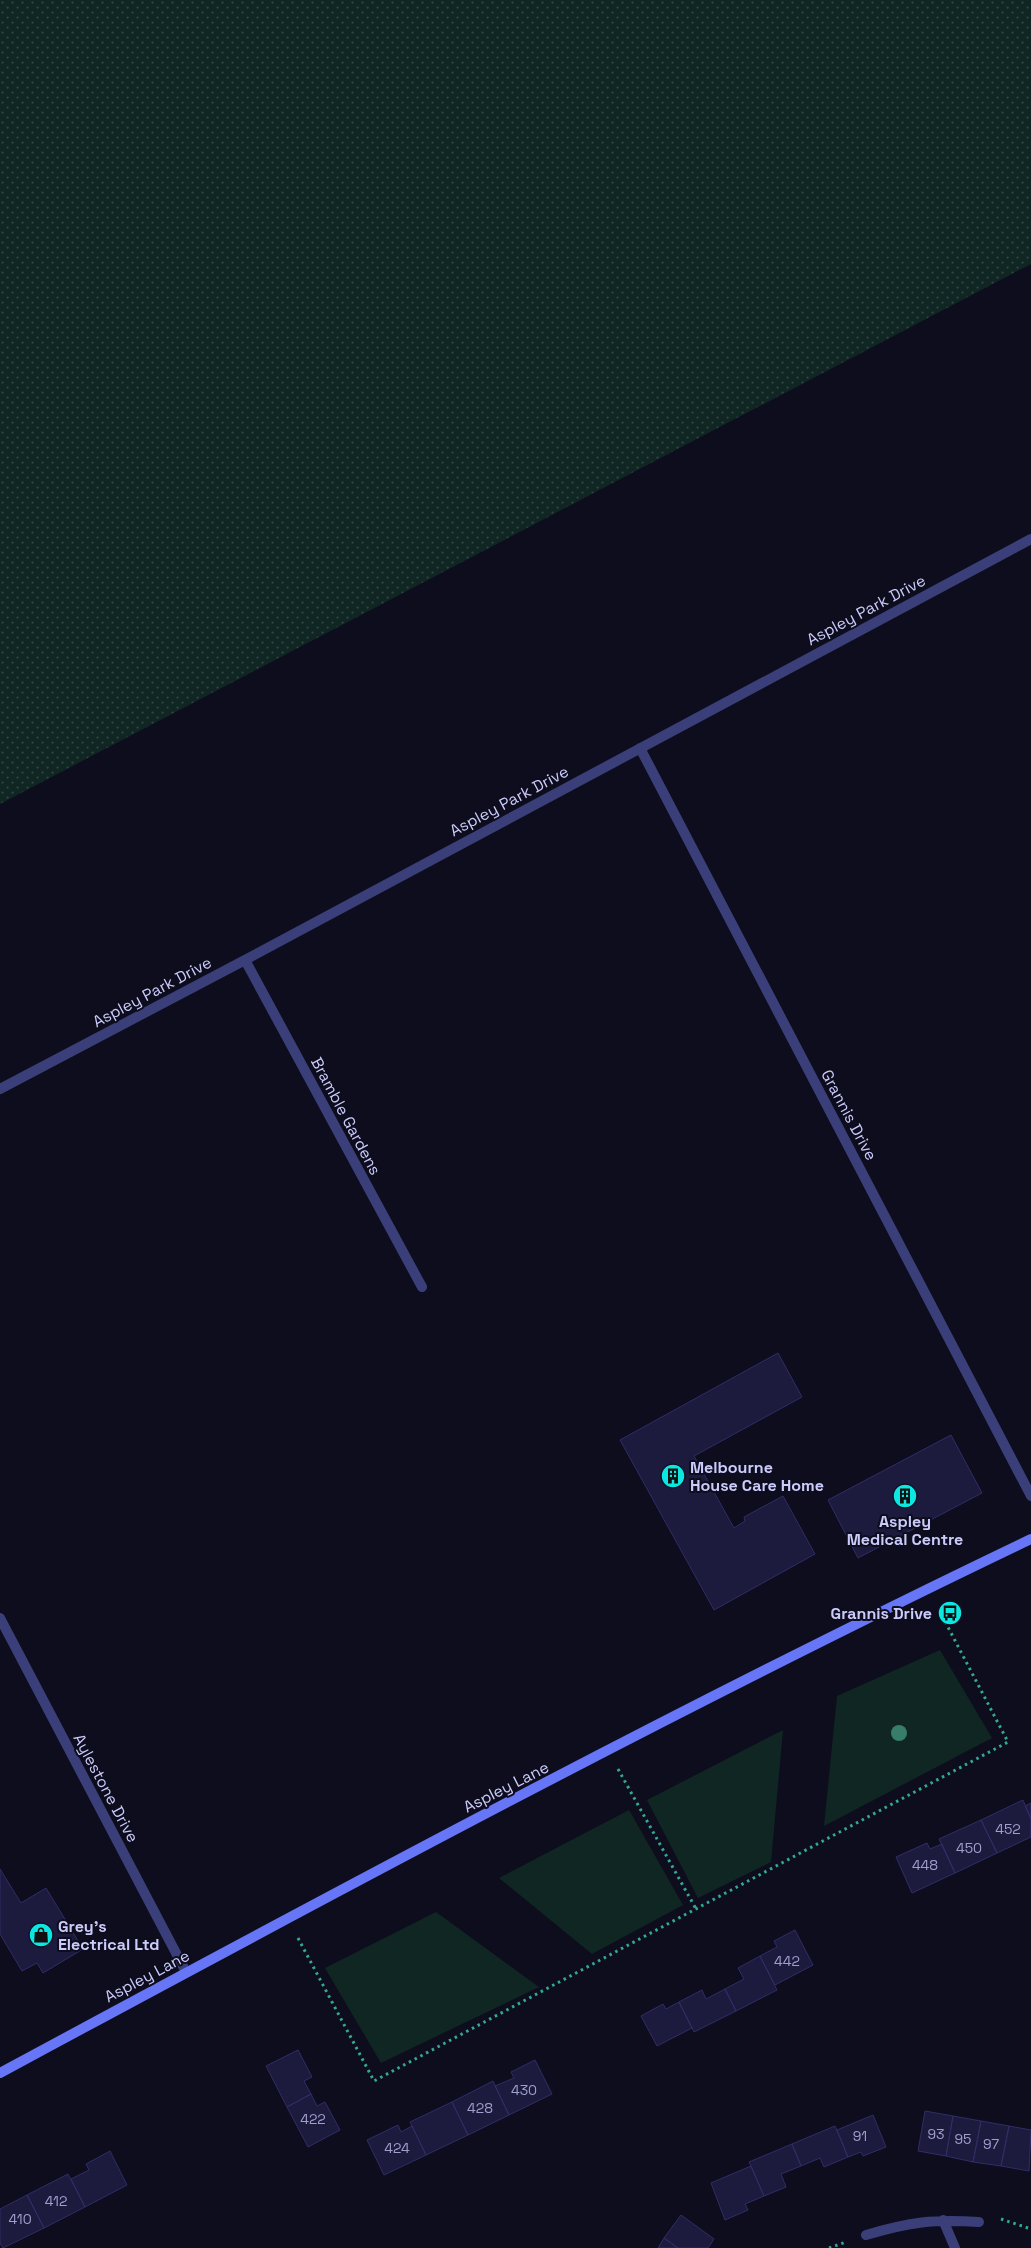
<svg xmlns="http://www.w3.org/2000/svg" width="1031" height="2248" font-family="'Space Grotesk',sans-serif">
<defs>
<pattern id="park-dots" width="8" height="8" patternUnits="userSpaceOnUse" patternTransform="scale(1.25)"><rect width="8" height="8" fill="#102623"/><path d="M2 2h.1M6 6h.1" fill="none" stroke="#314444" stroke-width="1.8" stroke-linecap="round"/></pattern>
</defs>
<rect width="100%" height="100%" fill="#0d0d1d"/>
<path fill="#102623" d="M940 1650 992 1738 824 1826 837 1696Z
M783 1730 771 1862 698 1898 647 1800Z
M629 1810 683 1905 592 1954 499 1878Z
M436 1912 539 1987 381 2063 325 1968Z"/>
<path fill="url(#park-dots)" d="M0 0H1031V264L0 804Z"/>
<path fill="#1c1a3d" stroke="#312d67" d="M778 1353 802 1397 694 1456 734 1528 745 1521 744 1517 783 1496 815 1554 714 1610 620 1440Z
M951 1435 982 1493 858 1558 828 1500Z
M1023 1800 1031 1819V1837L997 1853 981 1820Z
M1031 1803V1819L1025 1806Z
M981 1820 997 1853 955 1873 939 1839Z
M927 1843 930 1849 942 1844 955 1873 912 1893 896 1857Z
M0 1869 21 1903 46 1888 83 1949 43 1973 37 1963 22 1971 0 1934Z
M795 1930 813 1965 775 1985 760 1956 777 1947 774 1941Z
M760 1956 777 1990 736 2011 725 1989 744 1979 738 1968Z
M725 1989 736 2011 694 2032 679 2002 702 1990 706 1999Z
M679 2002 692 2028 657 2046 641 2016 663 2004 666 2009Z
M298 2050 312 2077 304 2081 311 2094 287 2107 266 2066Z
M535 2060 552 2094 509 2115 495 2086 514 2078 511 2072Z
M493 2081 509 2115 468 2135 452 2102Z
M311 2094 317 2106 325 2102 340 2130 308 2147 287 2107Z
M452 2102 468 2135 426 2155 410 2122Z
M925 2111 953 2116 946 2156 918 2151Z
M873 2115 886 2147 863 2156 861 2152 848 2157 837 2130Z
M953 2116 981 2121 973 2162 946 2156Z
M981 2121 1009 2126 1001 2166 973 2162Z
M398 2125 401 2132 412 2126 426 2155 384 2175 367 2140Z
M835 2126 848 2157 824 2167 820 2158 801 2166 792 2144Z
M1009 2126 1031 2130 1029 2171 1001 2166Z
M792 2144 801 2166 781 2174 786 2187 764 2196 749 2162Z
M110 2151 127 2185 85 2207 71 2179 89 2170 86 2164Z
M751 2166 764 2196 745 2204 748 2210 725 2220 711 2183Z
M68 2174 85 2207 44 2228 27 2195Z
M27 2195 44 2228 3 2248 0 2243V2209Z
M681 2215 714 2239 708 2248H678L664 2238Z
M664 2238 678 2248H658Z"/>
<g fill="none" stroke-linecap="round" stroke-linejoin="round">
<path stroke="#33a893" stroke-width="3" stroke-dasharray="2.5 4" stroke-linecap="butt" d="M618 1769 696 1909
M298 1938 374 2081 1008 1742 938 1608
M1001 2219 1031 2229
M829 2248 846 2242"/>
<path stroke="#3a3f79" stroke-width="10" d="M943 2220 955 2248
M866 2235C910 2222 933 2219 979 2222"/>
<path stroke="#3a3f79" stroke-width="10" d="M640 748 1031 1496
M245 960 422 1287
M0 1089 245 960 1031 539
M0 1618 186 1972"/>
<path stroke="#6775f7" stroke-width="10" d="M0 2073C341 1889 682 1706 1031 1539"/>
</g>
<circle fill="#387c6a" cx="899" cy="1733" r="8"/>
<defs>
<g id="building-disc" transform="scale(1.25)"><circle r="9.5" fill="#0ce7e2" stroke="#0d0d1d"/><path d="M-4-6H4V6H1V3H-1V6H-4ZM-2.5-4.3h1.7v1.8h-1.7ZM.8-4.3h1.7v1.8H.8ZM-2.5-1h1.7V.8h-1.7ZM.8-1h1.7V.8H.8Z" fill="#111"/></g>
<g id="bus-disc" transform="scale(1.25)"><circle r="9.5" fill="#0ce7e2" stroke="#0d0d1d"/><path d="M-5-6H5V4H4V6H2V4H-2V6H-4V4H-5ZM-3.5-4V0h7V-4ZM-3.5 1.2v1.5H-2V1.2ZM2 1.2v1.5H3.5V1.2Z" fill="#111"/></g>
<g id="shop-disc" transform="scale(1.25)"><circle r="9.5" fill="#0ce7e2" stroke="#0d0d1d"/><path d="M-5-2.5h2.3a2.7 3.5 0 0 1 5.4 0H5L5.5 6h-11ZM-1.5-2.5h3a1.5 2.3 0 0 0-3 0Z" fill="#111"/></g>
</defs>
<g fill-rule="evenodd">
<use href="#building-disc" x="673" y="1476"/>
<use href="#building-disc" x="905" y="1496"/>
<use href="#bus-disc" x="950" y="1613"/>
<use href="#shop-disc" x="41" y="1935"/>
</g>
<g text-anchor="middle" dominant-baseline="central" stroke-width="4" stroke-linejoin="round" paint-order="stroke">
<g font-size="14" fill="#9f9fcc">
<text x="1008" y="1829">452</text>
<text x="969" y="1848">450</text>
<text x="925" y="1865">448</text>
<text x="787" y="1961">442</text>
<text x="524" y="2090">430</text>
<text x="480" y="2108">428</text>
<text x="313" y="2119">422</text>
<text x="936" y="2134">93</text>
<text x="860" y="2136">91</text>
<text x="963" y="2139">95</text>
<text x="991" y="2144">97</text>
<text x="397" y="2148">424</text>
<text x="56" y="2201">412</text>
<text x="20" y="2219">410</text>
</g>
<g font-size="16" fill="#cbcbfc" stroke="#0d0d1d">
<text transform="translate(866 610) rotate(-28)">Aspley Park Drive</text>
<text transform="translate(509 801) rotate(-28)">Aspley Park Drive</text>
<text transform="translate(152 992) rotate(-28)">Aspley Park Drive</text>
<text transform="translate(849 1115) rotate(62)">Grannis Drive</text>
<text transform="translate(346 1116) rotate(62)">Bramble Gardens</text>
<text transform="translate(506 1787) rotate(-27)">Aspley Lane</text>
<text transform="translate(106 1788) rotate(62)">Aylestone Drive</text>
<text transform="translate(147 1976) rotate(-28)">Aspley Lane</text>
</g>
<g font-size="16" font-weight="bold" fill="#cbcbfc" stroke="#0d0d1d" text-anchor="start">
<text x="690" y="1467">Melbourne<tspan x="690" dy="18">House Care Home</tspan></text>
<text x="905" y="1521" text-anchor="middle">Aspley<tspan x="905" dy="18">Medical Centre</tspan></text>
<text x="932" y="1613" text-anchor="end">Grannis Drive</text>
<text x="58" y="1926">Grey's<tspan x="58" dy="18">Electrical Ltd</tspan></text>
</g>
</g>
</svg>
